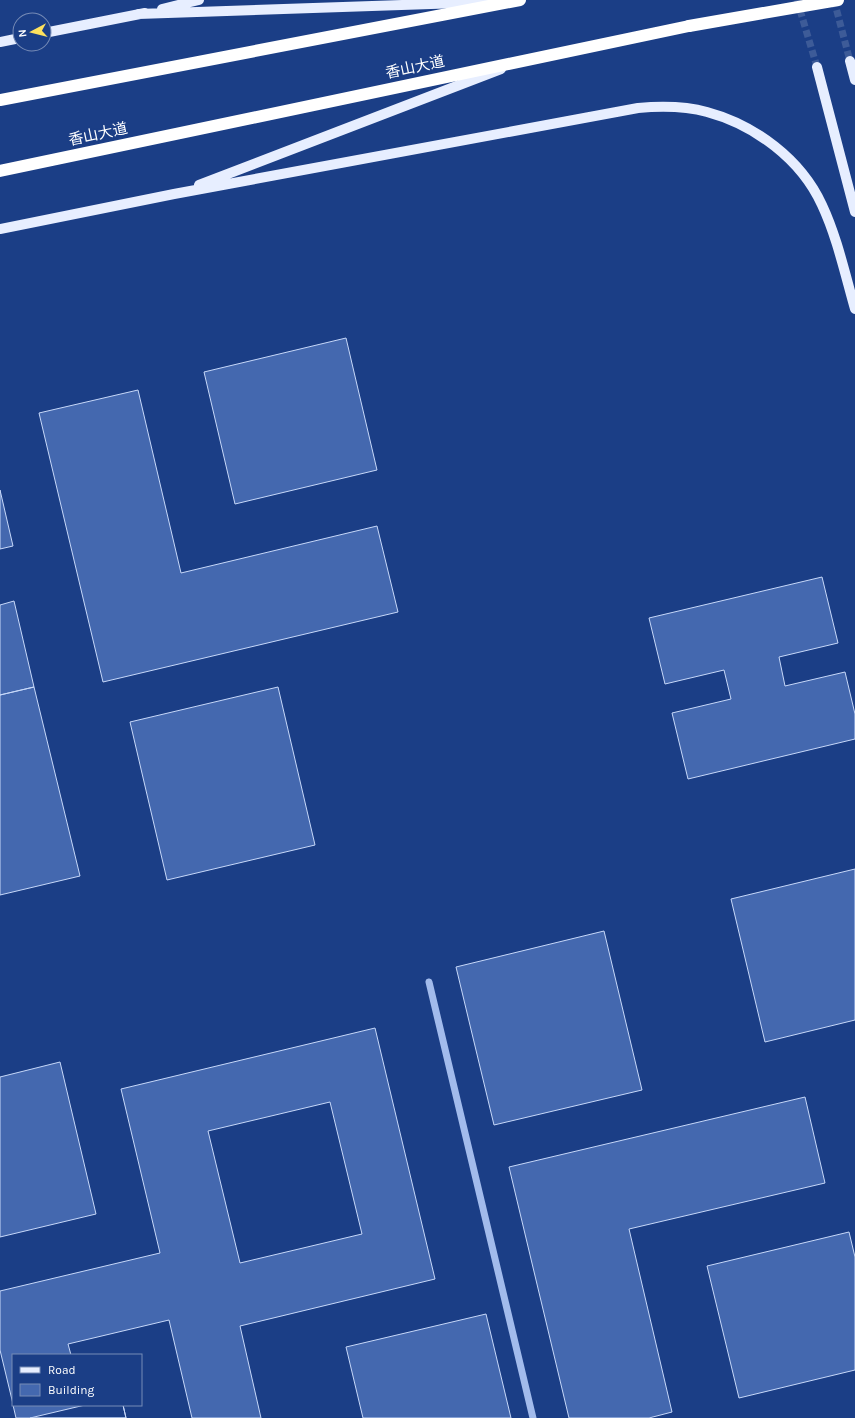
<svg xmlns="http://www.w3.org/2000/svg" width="855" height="1418" font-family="Karla,'Noto Sans SC',sans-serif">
<rect width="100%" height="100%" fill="#1b3e86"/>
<path fill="#4468af" stroke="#c7d8f9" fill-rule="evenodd" d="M346 338 377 470 235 504 204 372Z
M138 390 181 573 377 526 398 612 103 682 39 413Z
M0 490 13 546 0 549Z
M822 577 838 643 779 657 785 686 845 672 855 714V739L688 779 672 713 731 699 724 670 665 684 649 618Z
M14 601 34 687 0 695V605Z
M34 687 80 876 0 895V695Z
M278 687 315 845 167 880 130 722Z
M855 869V1020L765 1042 731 899Z
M604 931 642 1090 494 1125 456 967Z
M375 1028 435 1279 240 1326 261 1418H192L169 1320 68 1344 71 1355H13V1404L0 1350V1291L160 1253 121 1089ZM330 1102 362 1234 240 1263 208 1131Z
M60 1062 96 1214 0 1237V1077Z
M805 1097 825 1183 629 1229 672 1412 649 1418H569L509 1167Z
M849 1232 855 1257V1370L739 1398 707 1266Z
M486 1314 511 1418H363L346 1347Z
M13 1405H123L126 1418H16Z
M85 1405H123L126 1418H30Z"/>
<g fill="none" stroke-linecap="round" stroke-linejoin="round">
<path stroke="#3d5b98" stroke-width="7" stroke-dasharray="7 3.5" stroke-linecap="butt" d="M797 0 817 67
M834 0 850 61"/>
<path stroke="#a2bbec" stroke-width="7" d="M429 982 533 1418"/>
<path stroke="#e7eeff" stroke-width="10" d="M162 9 199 0
M138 14 490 2
M44 33 145 13
M0 42 20 38
M850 61 855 80
M817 67 855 212
M199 185 501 69
M0 229 174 194 638 108C661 106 685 106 707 112 755 125 801 159 822 205 837 237 845 274 855 309"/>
<path stroke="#fff" stroke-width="12" d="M0 100 520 0
M0 171 689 26"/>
<path stroke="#fff" stroke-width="12" d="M689 26 838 0"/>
</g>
<g text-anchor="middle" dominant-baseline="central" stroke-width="4" stroke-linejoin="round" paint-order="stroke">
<g font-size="15" fill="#fff" stroke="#1b3e86">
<text transform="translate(415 67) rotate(-12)">香山大道</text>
<text transform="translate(98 134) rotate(-12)">香山大道</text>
</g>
</g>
<rect x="12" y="1354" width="130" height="52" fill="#1b3e86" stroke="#768bb6"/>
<rect x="20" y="1367" width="20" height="6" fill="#e7eeff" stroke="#768bb6"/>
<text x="48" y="1374" font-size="12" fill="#ffffff">Road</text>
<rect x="20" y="1384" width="20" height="12" fill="#4468af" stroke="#768bb6"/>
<text x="48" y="1394" font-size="12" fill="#ffffff">Building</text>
<g transform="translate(32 32) rotate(263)"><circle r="19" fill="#1b3e86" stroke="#768bb6"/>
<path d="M0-3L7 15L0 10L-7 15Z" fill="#fde15e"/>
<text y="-6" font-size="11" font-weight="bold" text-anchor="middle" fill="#ffffff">N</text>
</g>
</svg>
